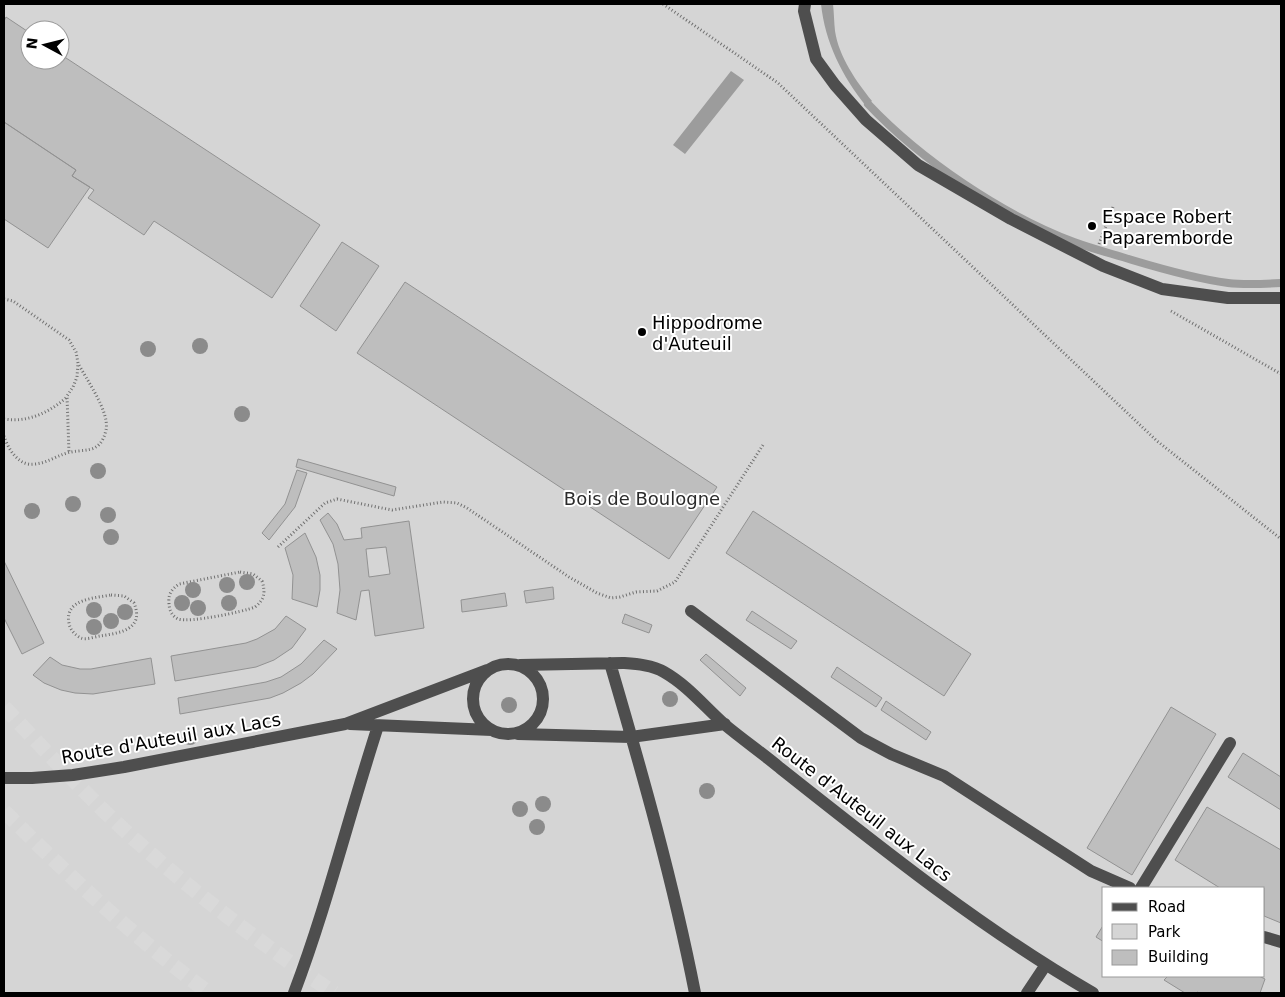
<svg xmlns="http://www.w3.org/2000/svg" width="1285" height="997" font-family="'DejaVu Sans',sans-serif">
<rect width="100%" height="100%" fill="#fff"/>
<path fill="#d5d5d5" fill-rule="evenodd" d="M4 4H1281V993H4ZM30 30H60V60H30ZM1104 888H1264V976H1104Z"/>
<path fill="#9c9c9c" d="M821 4H833C834 13 834 22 835 31 839 57 856 81 872 101L866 106C842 76 825 42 821 4Z
M731 71 744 80 685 154 673 145Z"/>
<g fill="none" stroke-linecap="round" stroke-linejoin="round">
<path stroke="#9c9c9c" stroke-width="8" d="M868 104C921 160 1002 215 1074 242 1093 249 1113 254 1132 260 1162 269 1198 279 1228 283 1245 285 1264 284 1281 283"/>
</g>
<path fill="#bebebe" stroke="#929292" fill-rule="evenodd" d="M6 17 30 33V60H60V54L320 225 272 298 154 221 144 235 88 198 94 190 72 176 76 170 4 122V21Z
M4 122 76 170 72 176 90 187 48 248 4 219Z
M342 242 379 266 336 331 300 306Z
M405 282 717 487 669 559 357 353Z
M298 459 396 487 394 496 296 467Z
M297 470 307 473 295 507 269 540 262 533 285 504Z
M753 511 971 654 944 696 726 553Z
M328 513 337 524 344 540 362 538 361 528 409 521 424 628 375 636 369 590 361 591 356 620 337 613 340 590 338 564 333 544 320 520ZM386 547 390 574 369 577 366 549Z
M305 533 316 557 320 575V590L317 607 292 599 293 575 285 548Z
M4 561 44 643 22 654 4 618Z
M553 587 554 599 526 603 524 591Z
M505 593 507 606 462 612 461 600Z
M752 611 797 641 791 649 746 620Z
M625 614 652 625 649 633 622 623Z
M286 616 306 629 292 648 274 660 256 667 175 681 171 656 246 643 257 639 275 629Z
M324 640 337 649 313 674 301 683 283 693 270 698 180 714 178 698 266 682 281 677 301 664Z
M706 654 746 688 740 696 700 660Z
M50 657 62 665 80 669H91L151 658 155 684 93 694 75 693 61 690 44 683 33 675Z
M837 667 882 698 876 707 831 677Z
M886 701 931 732 926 740 881 710Z
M1171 707 1216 734 1132 875 1087 848Z
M1243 753 1281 777V810L1228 777Z
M1207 807 1281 850V923L1264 916V888H1220L1175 860Z
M1104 924V942L1096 937Z
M1168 976H1259L1265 979 1260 993H1200L1197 992 1196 993H1185L1164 980Z"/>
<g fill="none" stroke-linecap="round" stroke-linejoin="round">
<path stroke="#d9d9d9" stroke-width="15" stroke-dasharray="15 8" stroke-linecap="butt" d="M4 707C37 742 70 777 104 811 175 879 253 938 334 993
M4 811C69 876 135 938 209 993"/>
<path stroke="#707070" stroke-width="3" stroke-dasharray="1 2.5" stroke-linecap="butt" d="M663 4 778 83 1157 441 1281 539
M1099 244 1113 207
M4 299 13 301 69 340 76 352 78 363 77 377 73 387 67 396 69 453
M1171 311 1281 374
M4 419C28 423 50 412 67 397
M4 436C8 449 19 467 35 464 46 463 55 457 64 454 82 447 100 457 106 430 110 412 86 379 78 363
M278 547 325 503 337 499 392 510 443 502 457 503 467 508 569 577 597 593 611 598 620 597 636 592 657 591 675 582 763 445
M240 572 253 574 262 581C266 593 264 600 255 607 243 612 189 623 178 619 172 616 169 610 169 603 168 594 172 589 179 584Z
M111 595 124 596 134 603C145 630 119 633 100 636 94 637 86 640 81 638 75 635 70 630 69 623 64 599 95 598 111 595Z"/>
<path stroke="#4e4e4e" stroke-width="12" d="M805 4 804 11 816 59 835 85 866 120 918 165 1011 219 1103 266 1162 289 1228 298H1281
M691 611 861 738 891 754 944 776 1091 871 1130 888
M610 663C642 772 673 881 695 993
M473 699a35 35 0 1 1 70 0a35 35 0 1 1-70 0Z
M520 665 623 663C636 664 652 665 664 672 687 685 704 706 724 724 742 739 762 753 780 768 881 848 982 929 1093 993
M350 724 492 730
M518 734 631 737 725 724
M4 778H32L73 775 124 767 345 724 487 670
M1141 888 1230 743
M1264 937 1281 942
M294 993C327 906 349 815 378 726
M1027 993 1045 966"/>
</g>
<g fill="#8b8b8b">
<circle cx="200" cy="346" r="8"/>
<circle cx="148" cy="349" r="8"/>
<circle cx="242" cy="414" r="8"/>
<circle cx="98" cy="471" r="8"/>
<circle cx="73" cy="504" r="8"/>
<circle cx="32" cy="511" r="8"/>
<circle cx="108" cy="515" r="8"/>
<circle cx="111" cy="537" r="8"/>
<circle cx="247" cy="582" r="8"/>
<circle cx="227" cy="585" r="8"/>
<circle cx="193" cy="590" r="8"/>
<circle cx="182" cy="603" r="8"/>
<circle cx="229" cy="603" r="8"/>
<circle cx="198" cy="608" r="8"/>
<circle cx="94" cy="610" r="8"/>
<circle cx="125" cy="612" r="8"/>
<circle cx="111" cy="621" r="8"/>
<circle cx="94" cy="627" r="8"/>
<circle cx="670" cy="699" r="8"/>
<circle cx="509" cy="705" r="8"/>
<circle cx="190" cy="737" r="8"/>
<circle cx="707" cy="791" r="8"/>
<circle cx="543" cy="804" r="8"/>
<circle cx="520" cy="809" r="8"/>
<circle cx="537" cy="827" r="8"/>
</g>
<g fill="#000" stroke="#fff" stroke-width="2">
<circle cx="1092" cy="226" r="5"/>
<circle cx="642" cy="332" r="5"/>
</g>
<g text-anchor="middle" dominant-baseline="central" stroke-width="4" stroke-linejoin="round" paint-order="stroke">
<g font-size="18" fill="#000" stroke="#fff" text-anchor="start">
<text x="1102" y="216">Espace Robert<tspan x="1102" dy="21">Paparemborde</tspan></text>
<text x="652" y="322">Hippodrome<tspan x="652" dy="21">d'Auteuil</tspan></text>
</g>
<g font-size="18" fill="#2c2c2c" stroke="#fff">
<text x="642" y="498">Bois de Boulogne</text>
</g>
<g font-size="18" fill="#000" stroke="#fff">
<text transform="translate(171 738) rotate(-10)">Route d'Auteuil aux Lacs</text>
<text transform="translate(862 809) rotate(38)">Route d'Auteuil aux Lacs</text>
</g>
</g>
<rect width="1285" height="997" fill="none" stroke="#000000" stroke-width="10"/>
<rect x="1102" y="887" width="162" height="90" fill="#ffffff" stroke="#999999"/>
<rect x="1112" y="903" width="25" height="8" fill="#4e4e4e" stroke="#999999"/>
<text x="1148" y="912" font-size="15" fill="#000000">Road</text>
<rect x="1112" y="924" width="25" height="15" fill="#d5d5d5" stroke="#999999"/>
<text x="1148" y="937" font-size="15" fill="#000000">Park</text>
<rect x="1112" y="950" width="25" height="15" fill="#bebebe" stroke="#999999"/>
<text x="1148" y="962" font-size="15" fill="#000000">Building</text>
<g transform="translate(45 45) rotate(277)"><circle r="24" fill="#ffffff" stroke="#999999"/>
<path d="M0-4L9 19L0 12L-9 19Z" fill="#000000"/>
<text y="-8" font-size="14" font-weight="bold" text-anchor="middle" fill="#000000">N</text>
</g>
</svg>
